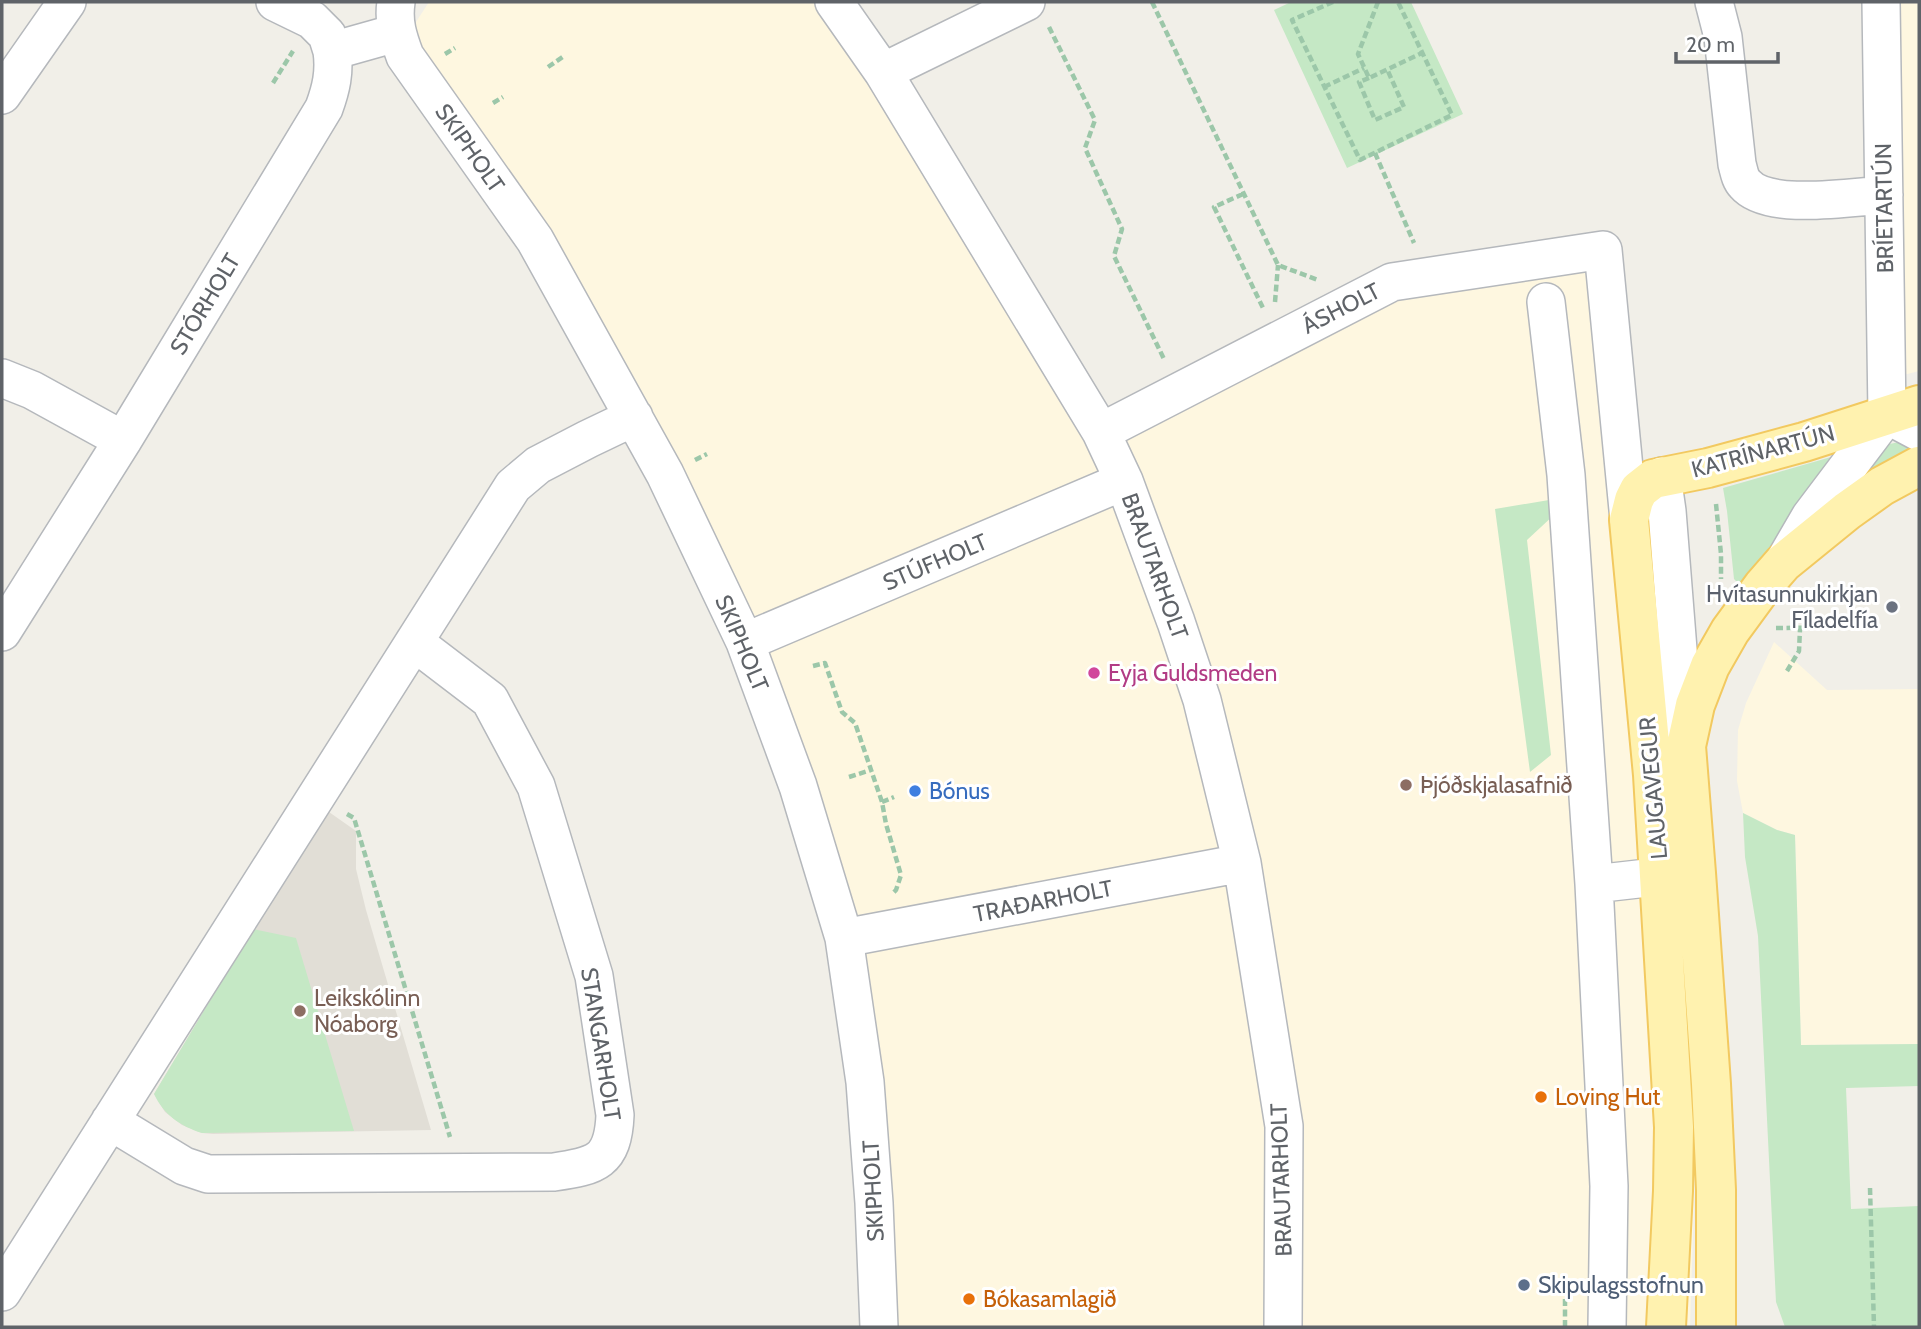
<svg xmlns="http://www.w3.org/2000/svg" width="1921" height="1329" font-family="Cabin,sans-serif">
<rect width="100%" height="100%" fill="#f1efe8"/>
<path fill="#fef7e0" d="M429 2H825L1100 435 1393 284 1614 250 1633 428 1695 1172 1690 1327H883L869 1076 752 645 403 42Z
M1877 2H1919V371L1888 379Z
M1774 642 1827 690 1919 689V1044L1801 1045 1795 835 1777 830 1743 813 1737 781 1738 730 1746 703Z"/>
<path fill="#e1ded6" d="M329 812 356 831V869L366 910 431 1130 213 1134 202 1133 182 1125 165 1112 154 1094 287 872Z"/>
<path fill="#c5e8c5" d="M1291 2H1411L1463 114 1347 168 1274 10Z
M1908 440 1919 450 1868 482 1861 473 1876 447Z
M1841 456 1743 588 1734 579 1727 511 1723 488 1831 457Z
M1549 500 1555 514 1527 540 1551 755 1530 772 1495 509Z
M1743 813 1777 830 1795 835 1801 1045 1919 1044V1086L1846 1088 1851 1209 1919 1206V1327H1785L1776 1302 1758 936 1745 857Z
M253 929 296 938 354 1131 202 1133C180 1126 164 1115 154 1094Z"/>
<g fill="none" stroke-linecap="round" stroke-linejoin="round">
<g stroke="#b5b8bc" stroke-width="40">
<path id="minor" d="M275 2 312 20 327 35 332 51
M396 2C393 22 398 37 405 56L535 240 665 474 745 642 798 786 844 938 865 1082 874 1203 879 1327
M834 2 883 72 1101 432 1124 481 1176 622 1202 700 1242 863 1284 1126 1283 1327
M1714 2 1723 37 1737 164C1739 171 1740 179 1745 184 1768 211 1850 197 1884 195
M1881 2 1887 415
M883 72 1026 2
M2 95 67 2
M1546 302 1566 475 1594 884 1609 1186 1607 1327
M2 378 32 390 123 440
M1887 415 1919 432
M1101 432 1392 282 1603 250 1629 520
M1662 476 1667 511 1685 738
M1785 560 1810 517 1887 415
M2 632 123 440 324 108C331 89 335 72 332 51L396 33
M745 642 1124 481
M1594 884 1691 873
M844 938 1242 863
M110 1121 184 1166 208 1174 554 1172C596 1166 613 1162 615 1115L594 976 536 786 490 700 414 642
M2 1292 513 486 538 465 588 439 634 417"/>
</g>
<g stroke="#f2c960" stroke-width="42">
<path id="major" d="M1666 1327 1673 1191 1674 1127 1653 775 1629 520 1634 500 1639 490 1653 479 1708 468 1804 442 1919 405
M1716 1327V1190L1711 1084 1696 873 1686 746 1695 705 1710 666 1730 631 1763 586 1783 563 1847 511 1882 486 1919 466"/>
</g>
<path stroke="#9cc7a9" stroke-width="4.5" stroke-dasharray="7 3.5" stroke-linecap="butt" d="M1152 2 1278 265 1318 280
M1333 2 1292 20 1360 160 1452 115 1398 2
M1378 2 1358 54 1369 78 1422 53
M1049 27 1095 120 1085 148 1122 229 1114 256 1164 359
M445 54 455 48
M548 67 564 56
M1369 78 1359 82 1375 120 1404 107 1387 69
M273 83 293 51
M1324 87 1364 68
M493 103 503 97
M1375 153 1414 243
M1243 194 1214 207 1264 310
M1275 302 1278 265
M695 460 707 454
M1716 504 1721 554V579
M1776 628 1866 627
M813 666 825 663 842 712 855 723 882 802 886 824 901 875 896 890 893 893
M1787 671 1799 651 1800 629
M849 777 871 770
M882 802 894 797
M347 814 354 818 450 1137
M1870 1188 1874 1327
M1565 1327V1278"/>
<use href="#minor" stroke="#fff" stroke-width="37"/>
<use href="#major" stroke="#fff2af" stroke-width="38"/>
</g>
<circle fill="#6b7280" stroke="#fff" stroke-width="2.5" cx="1892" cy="607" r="7"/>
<circle fill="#d1479c" stroke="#fff" stroke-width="2.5" cx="1094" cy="673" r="7"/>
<g fill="#8d6e63" stroke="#fff" stroke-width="2.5">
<circle cx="1406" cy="785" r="7"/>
<circle cx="300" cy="1011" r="7"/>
</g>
<circle fill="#3f7fe0" stroke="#fff" stroke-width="2.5" cx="915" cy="791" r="7"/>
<g fill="#e8710a" stroke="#fff" stroke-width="2.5">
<circle cx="1541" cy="1097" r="7"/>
<circle cx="969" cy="1299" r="7"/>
</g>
<circle fill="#5c6f8a" stroke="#fff" stroke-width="2.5" cx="1524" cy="1285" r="7"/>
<g text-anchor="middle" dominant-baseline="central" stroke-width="6" stroke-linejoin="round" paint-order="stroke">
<g font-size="23" fill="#5f6368" stroke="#fff">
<text transform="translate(470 148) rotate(55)">SKIPHOLT</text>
<text transform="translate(1884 208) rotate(-91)">BRÍETARTÚN</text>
<text transform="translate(205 304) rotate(-59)">STÓRHOLT</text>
<text transform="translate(1341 308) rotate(-27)">ÁSHOLT</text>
<text transform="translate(1763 451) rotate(-15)">KATRÍNARTÚN</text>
<text transform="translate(935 562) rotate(-23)">STÚFHOLT</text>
<text transform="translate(1155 566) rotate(70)">BRAUTARHOLT</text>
<text transform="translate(742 643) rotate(67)">SKIPHOLT</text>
<text transform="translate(1653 788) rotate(-95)">LAUGAVEGUR</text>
<text transform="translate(1043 901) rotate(-11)">TRAÐARHOLT</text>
<text transform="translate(601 1044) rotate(81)">STANGARHOLT</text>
<text transform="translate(1281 1180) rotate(-92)">BRAUTARHOLT</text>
<text transform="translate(873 1191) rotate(-93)">SKIPHOLT</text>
</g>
<g font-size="23" fill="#5b616d" stroke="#fff" text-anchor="end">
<text x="1878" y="594">Hvítasunnukirkjan<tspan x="1878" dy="26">Fíladelfía</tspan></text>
</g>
<g font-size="23" fill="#b23c85" stroke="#fff" text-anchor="start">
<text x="1108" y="673">Eyja Guldsmeden</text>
</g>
<g font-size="23" fill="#785e54" stroke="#fff" text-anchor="start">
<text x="1420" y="785">Þjóðskjalasafnið</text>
<text x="314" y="998">Leikskólinn<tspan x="314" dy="26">Nóaborg</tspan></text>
</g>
<g font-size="23" fill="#366cbe" stroke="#fff" text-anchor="start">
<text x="929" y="791">Bónus</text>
</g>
<g font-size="23" fill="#c56008" stroke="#fff" text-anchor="start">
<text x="1555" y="1097">Loving Hut</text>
<text x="983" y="1299">Bókasamlagið</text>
</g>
<g font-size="23" fill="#4e5e75" stroke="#fff" text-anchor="start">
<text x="1538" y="1285">Skipulagsstofnun</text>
</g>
</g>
<rect width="1921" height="1329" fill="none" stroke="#5f6368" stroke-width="7"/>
<path d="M1676 52v10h102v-10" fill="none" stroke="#5f6368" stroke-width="3.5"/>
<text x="1686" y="52" font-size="21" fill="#5f6368" stroke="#ffffff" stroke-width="5" paint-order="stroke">20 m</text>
</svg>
